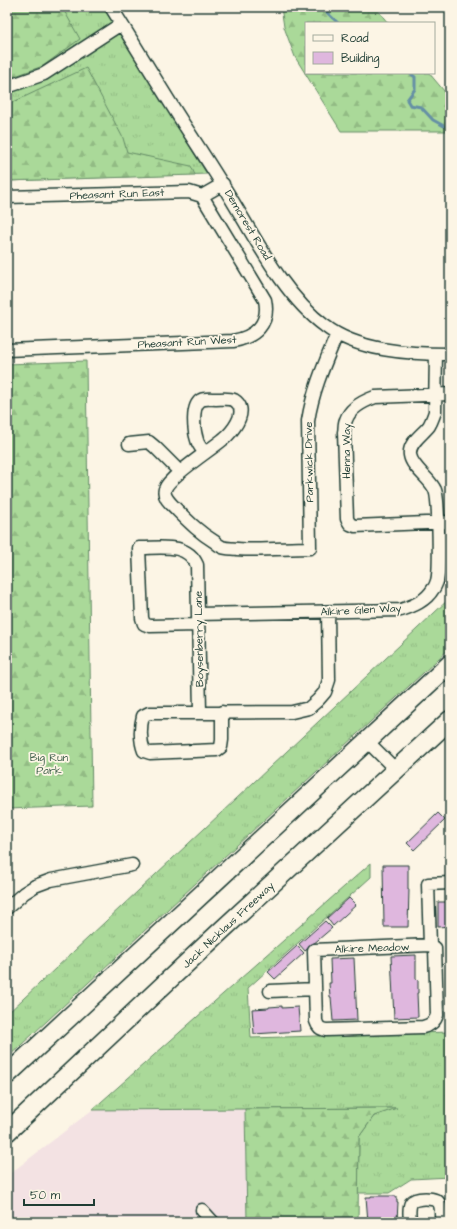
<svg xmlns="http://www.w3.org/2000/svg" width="457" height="1229" font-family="'Architects Daughter',sans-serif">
<defs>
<pattern id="grass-tufts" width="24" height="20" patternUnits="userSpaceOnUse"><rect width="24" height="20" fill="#aad999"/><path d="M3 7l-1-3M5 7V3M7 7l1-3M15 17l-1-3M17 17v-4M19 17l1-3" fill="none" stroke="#92bb84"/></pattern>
<pattern id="forest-firs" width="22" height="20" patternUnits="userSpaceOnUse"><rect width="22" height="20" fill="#aad999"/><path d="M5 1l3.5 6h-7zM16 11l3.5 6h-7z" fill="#92bb84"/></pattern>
</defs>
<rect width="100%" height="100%" fill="#fcf5e5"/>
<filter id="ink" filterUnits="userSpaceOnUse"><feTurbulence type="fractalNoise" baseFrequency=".025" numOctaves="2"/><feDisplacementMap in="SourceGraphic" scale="8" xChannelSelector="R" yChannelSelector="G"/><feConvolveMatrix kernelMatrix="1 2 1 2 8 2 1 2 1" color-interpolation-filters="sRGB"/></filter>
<g filter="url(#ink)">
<path fill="#f3e2e3" d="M245 1109 247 1222H7V1176L92 1110Z"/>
<path fill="url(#grass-tufts)" stroke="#648b66" d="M7 7H103L207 174 7 181Z
M450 598V648L7 1058V1014Z
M371 863V877L248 988 251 1038 450 1032V1177L411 1179 389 1193H358L359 1137 374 1116 395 1108 92 1110Z"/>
<path fill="url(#forest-firs)" stroke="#648b66" d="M7 7H62L80 39 43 66 7 79Z
M281 7H375L388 23H306V73H429L450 98V131H341L295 57 284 27Z
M86 68 123 138 127 152 191 166 195 175 7 181V105Z
M86 361 92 806 7 809V364Z
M397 1108 374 1116 359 1137 358 1222H247L245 1109Z"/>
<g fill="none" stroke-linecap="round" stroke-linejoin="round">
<path stroke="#6590a5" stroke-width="3" d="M321 7 338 23
M410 73 415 77V89L407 100 410 105 421 107 433 120 444 126 450 127"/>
</g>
<path fill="#dfb7de" stroke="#1f3d34" d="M438 813 445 820 414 850 407 843Z
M383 865H408V889H409L408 927H384Z
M349 898 356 905 333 926 327 918Z
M438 902H450V926L438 927Z
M325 921 332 928 305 951 299 944Z
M297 946 304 953 275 979 268 972Z
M416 955V979L418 980V993H417L418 1017 394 1018 391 956Z
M354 958 357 1020 333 1021 331 997H330L329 983H331L330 959Z
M282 1006V1008L298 1007 300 1031 254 1034 252 1009 269 1008V1007Z
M371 1196H396V1199H397V1202H398L397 1221 368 1222 366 1197H371Z"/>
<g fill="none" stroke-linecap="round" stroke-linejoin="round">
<g stroke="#1f3d34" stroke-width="15">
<path id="minor" d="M111 7C135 45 158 84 183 123 196 143 209 163 222 184 251 229 281 294 325 326 357 351 410 354 450 354
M7 87 44 74 121 24
M7 197 189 192 202 196 223 184
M7 350 233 341C255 337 270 324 265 300L202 196
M450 394 375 397C364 401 350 408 346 420 344 423 345 429 344 432L347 519 350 524 355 526 450 522
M129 444 149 442 155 447 180 472
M205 453C202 449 198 445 197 440 194 431 191 406 201 400 205 398 211 399 216 399 222 399 229 398 234 400 249 409 235 428 227 436 214 448 169 476 165 489 162 498 173 505 178 511 190 523 200 533 215 542 217 544 220 546 222 547 227 549 233 548 237 549 261 551 286 548 310 548L308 421C313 389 325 363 337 334
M198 614 401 610C413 606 426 601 433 589 435 587 436 584 437 581 440 571 439 499 435 490 430 478 412 468 410 455 408 443 423 434 429 426 432 421 433 417 435 412L436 354
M198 625 150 626 144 624 142 618 139 548C160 548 187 542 197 565L200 712
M222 712V740L221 747 217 750 150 753 144 751C140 741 140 727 143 716L149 713 292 712 309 708 318 700 325 692 329 680 328 612
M367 741 396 770
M7 908 24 893 35 886 51 880 132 865
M430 945 435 948 437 1015C435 1022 431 1025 423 1027L326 1030C320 1029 318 1027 316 1021L314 950Z
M430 945 428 884 450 883
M270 991 315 989
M202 1210 213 1222
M410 1222C410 1216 408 1209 411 1203 415 1197 436 1197 439 1203 442 1208 441 1216 441 1222"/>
</g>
<g stroke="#1f3d34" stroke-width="21">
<path id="highway" d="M7 1075 450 664
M7 1132 223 929 450 720"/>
</g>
<use href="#minor" stroke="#fcf5e5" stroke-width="12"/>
<use href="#highway" stroke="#fcf5e5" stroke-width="18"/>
</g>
</g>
<g text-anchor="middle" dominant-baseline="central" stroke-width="3.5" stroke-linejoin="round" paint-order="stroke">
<g font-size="11" fill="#1f3d34" stroke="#fcf5e5">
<text transform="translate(117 194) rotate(-2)">Pheasant Run East</text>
<text transform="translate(248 225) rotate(59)">Demorest Road</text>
<text transform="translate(187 342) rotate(-3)">Pheasant Run West</text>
<text transform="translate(346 451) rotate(-90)">Henna Way</text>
<text transform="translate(309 462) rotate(-91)">Parkwick Drive</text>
<text transform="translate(361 610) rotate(-3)">Alkire Glen Way</text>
<text transform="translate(199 639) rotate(-91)">Boysenberry Lane</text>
<text transform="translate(228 925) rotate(-43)">Jack Nicklaus Freeway</text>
<text transform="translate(372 948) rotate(-2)">Alkire Meadow</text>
</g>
<g font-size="11" fill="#3b5c48" stroke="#fcf5e5">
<text x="49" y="757">Big Run<tspan x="49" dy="13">Park</tspan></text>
</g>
</g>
<rect width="457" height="1229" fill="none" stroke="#fcf5e5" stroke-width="24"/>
<rect x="12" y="12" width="433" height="1205" fill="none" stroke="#1f3d34" stroke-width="1.5" filter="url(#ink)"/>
<rect x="305" y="22" width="130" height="52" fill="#fcf5e5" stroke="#a4ab9e"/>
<rect x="313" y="35" width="20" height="6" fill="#fcf5e5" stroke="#a4ab9e"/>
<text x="341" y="42" font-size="12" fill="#1f3d34">Road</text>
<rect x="313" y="52" width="20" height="12" fill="#dfb7de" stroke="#a4ab9e"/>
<text x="341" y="62" font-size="12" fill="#1f3d34">Building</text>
<path d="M24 1199v6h70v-6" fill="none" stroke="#1f3d34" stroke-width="2"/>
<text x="30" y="1199" font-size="12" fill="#1f3d34" stroke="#fcf5e5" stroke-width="3" paint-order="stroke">50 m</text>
</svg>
